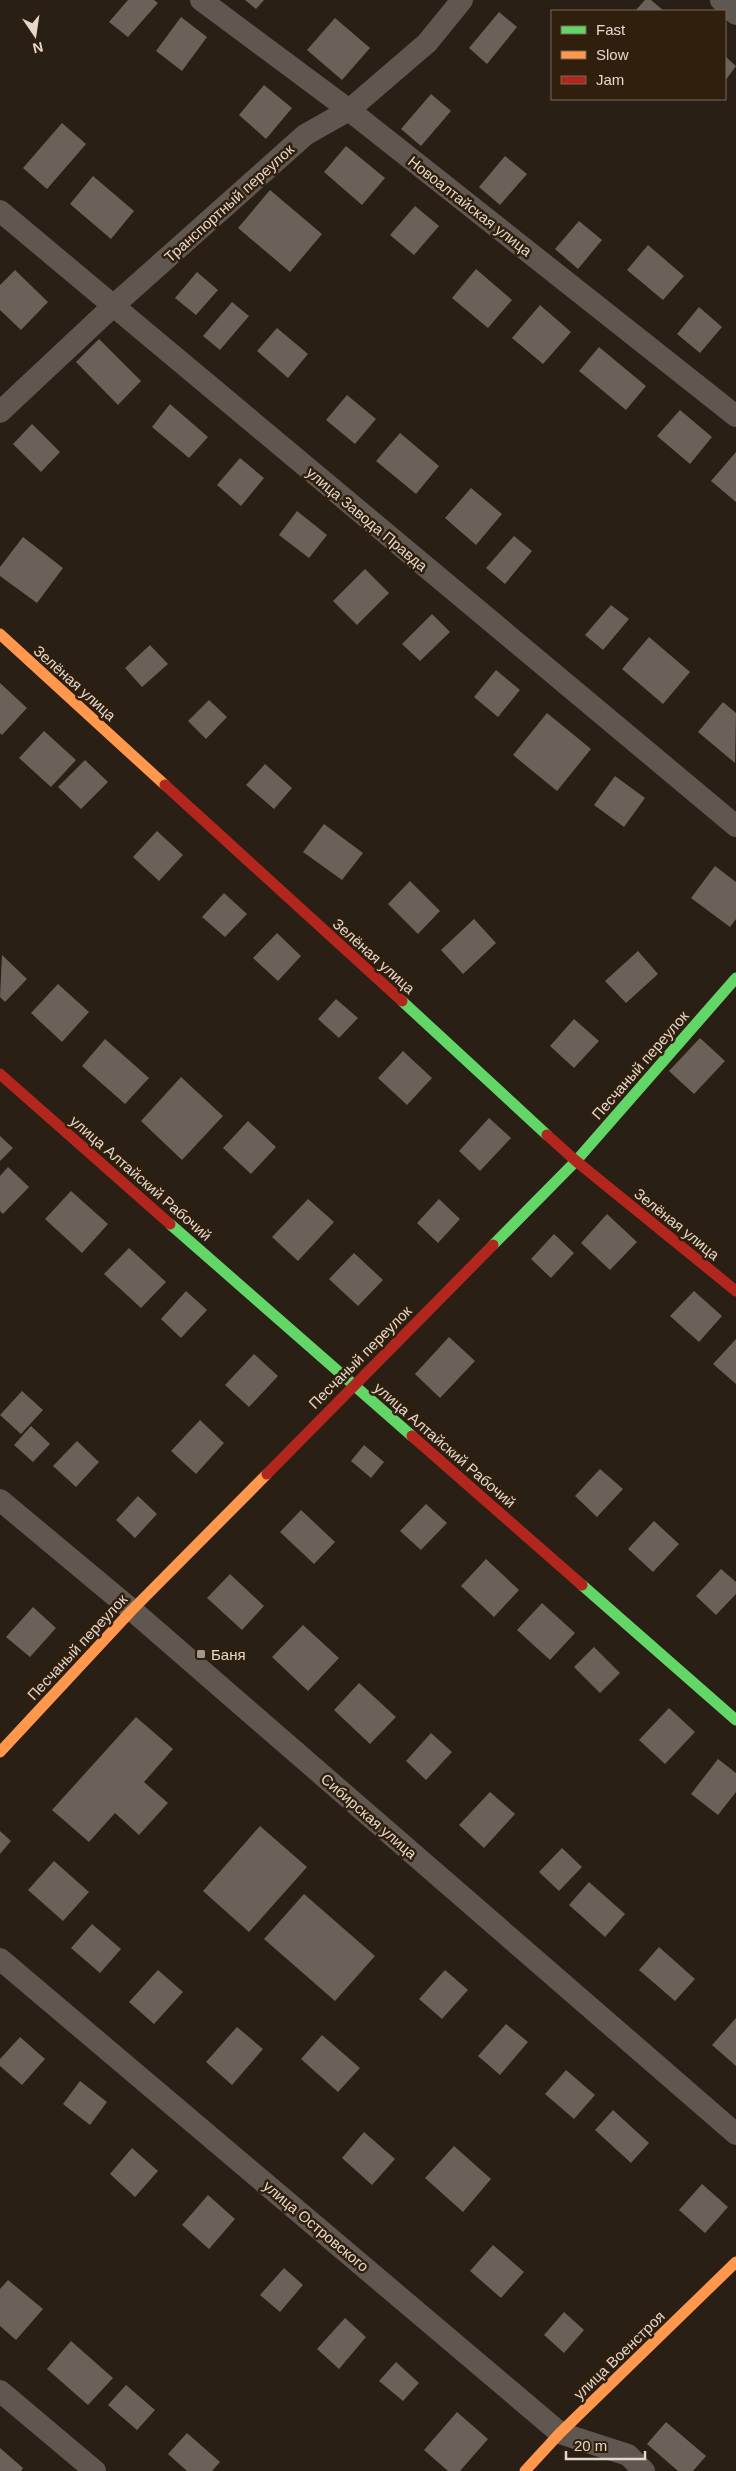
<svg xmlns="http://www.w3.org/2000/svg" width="736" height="2471" font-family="Helvetica,sans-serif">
<rect width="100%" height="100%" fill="#291f15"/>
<path fill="#6a6259" d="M128 0H154L158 3 128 37 109 22Z
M245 0H264L256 9Z
M645 0H651L664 11H635Z
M499 12 517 27 487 64 469 48Z
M181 17 207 37 182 71 156 51Z
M335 18 370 48 342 80 307 50Z
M725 56 736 66 725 81Z
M264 85 292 108 266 139 239 115Z
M431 94 451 111 421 146 401 129Z
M62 123 86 144 47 189 23 168Z
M346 146 385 178 362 205 324 172Z
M505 156 527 174 500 205 479 187Z
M93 176 134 211 111 239 70 204Z
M270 190 322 234 290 272 238 228Z
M415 206 439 226 414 255 390 235Z
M579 221 602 240 578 269 555 249Z
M648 245 684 276 663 300 627 270Z
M476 269 512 300 488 328 452 298Z
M15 270 48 302 21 330 0 310V285Z
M197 272 218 290 196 315 175 298Z
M232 302 249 316 220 350 203 336Z
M540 305 571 332 543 364 512 338Z
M699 307 722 327 700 353 677 334Z
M277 328 308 354 288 378 257 351Z
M99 339 141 381 118 405 76 362Z
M599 347 646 386 626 410 579 371Z
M347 395 376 419 355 444 326 420Z
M170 404 208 437 189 458 152 427Z
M680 410 712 437 690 464 657 436Z
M32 424 60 452 41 472 13 444Z
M400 433 439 466 416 494 376 461Z
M736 452V502L711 481Z
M240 458 264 478 241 506 217 485Z
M471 488 502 514 476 545 445 518Z
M297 511 327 535 309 558 279 535Z
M514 536 532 551 505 584 486 568Z
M23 537 63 568 37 603 0 576V567Z
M365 569 389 593 357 625 333 601Z
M611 605 629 619 603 650 585 635Z
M432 614 450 632 420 661 402 644Z
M649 637 690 672 663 704 622 669Z
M150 645 168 664 142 687 125 668Z
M496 670 520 690 498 717 474 697Z
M0 683 27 708 2 735 0 733Z
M209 700 227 717 206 739 188 721Z
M723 702 736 713 735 763 698 732Z
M547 713 591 749 557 791 513 755Z
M44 731 76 760 51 787 19 758Z
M85 760 108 782 81 809 58 787Z
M265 764 292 788 274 809 246 785Z
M615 776 645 798 624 827 594 805Z
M324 824 363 853 342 880 303 852Z
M157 831 183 855 159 881 133 857Z
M715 866 736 882V919L730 927 691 898Z
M410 881 440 911 418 934 388 904Z
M224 893 247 914 225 937 202 917Z
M474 919 496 943 463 974 441 950Z
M277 933 301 956 278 981 253 958Z
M638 951 658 974 626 1003 605 981Z
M2 955 27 979 5 1002 0 997Z
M58 984 89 1012 62 1042 31 1013Z
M336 999 358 1018 339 1038 318 1019Z
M574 1019 599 1041 574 1068 550 1046Z
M700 1038 725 1061 694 1094 669 1071Z
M105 1039 149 1078 125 1104 82 1066Z
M403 1051 432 1078 407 1105 378 1078Z
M181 1077 223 1116 182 1160 141 1121Z
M489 1118 511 1138 480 1171 459 1151Z
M248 1121 276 1147 251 1174 223 1148Z
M0 1136 13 1148 0 1161Z
M8 1167 29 1187 3 1214 0 1211V1176Z
M71 1191 108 1224 82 1253 45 1219Z
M308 1199 334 1222 298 1261 272 1237Z
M439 1199 460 1219 438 1243 417 1223Z
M607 1214 637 1242 610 1270 581 1243Z
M554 1234 574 1253 551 1278 531 1259Z
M129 1248 166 1282 141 1308 104 1274Z
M354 1253 383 1280 358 1306 329 1279Z
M186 1291 207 1310 181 1338 161 1319Z
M694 1291 722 1316 699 1342 670 1316Z
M449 1337 475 1361 440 1398 415 1374Z
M736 1339V1384L713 1364Z
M254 1354 278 1376 249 1407 225 1385Z
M22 1391 43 1410 21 1434 0 1415Z
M200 1420 224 1443 196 1474 171 1451Z
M31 1426 50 1444 33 1462 14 1445Z
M77 1441 99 1462 76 1487 53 1466Z
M364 1445 384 1462 371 1478 351 1461Z
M600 1469 623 1489 597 1517 575 1496Z
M138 1496 157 1514 135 1538 116 1520Z
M426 1504 447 1523 421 1550 400 1531Z
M301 1510 335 1542 314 1564 280 1532Z
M654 1521 679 1544 653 1572 628 1549Z
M486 1559 519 1590 494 1617 461 1586Z
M721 1569 736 1582V1594L716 1615 696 1596Z
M230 1574 264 1606 242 1630 207 1598Z
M542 1603 575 1633 550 1660 517 1630Z
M33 1607 56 1628 30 1657 6 1637Z
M303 1625 339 1658 308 1691 272 1657Z
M594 1647 620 1673 600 1693 574 1667Z
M359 1683 396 1717 370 1744 334 1710Z
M669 1708 695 1732 665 1764 639 1740Z
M136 1717 173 1749 144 1782 168 1803 139 1835 115 1813 89 1842 52 1810Z
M431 1733 452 1752 426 1780 406 1761Z
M718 1759 736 1773V1792L718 1815 691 1794Z
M490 1792 515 1814 484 1848 459 1825Z
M260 1826 307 1867 249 1932 203 1891Z
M0 1831 11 1841 0 1854Z
M562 1848 582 1867 559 1891 539 1872Z
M54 1861 89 1892 63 1921 28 1890Z
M589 1882 625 1914 605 1937 569 1905Z
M304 1894 375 1956 335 2001 264 1939Z
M92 1924 121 1949 100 1973 71 1948Z
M659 1947 695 1979 675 2001 639 1970Z
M158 1970 183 1992 154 2024 129 2002Z
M445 1970 468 1990 442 2019 419 1999Z
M736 2018V2066L712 2045Z
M506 2024 528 2042 500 2075 478 2056Z
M237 2027 263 2049 232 2085 206 2062Z
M322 2035 360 2068 338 2092 301 2059Z
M20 2037 45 2059 22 2085 0 2066V2059Z
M566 2070 595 2095 574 2119 545 2094Z
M80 2081 107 2102 90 2125 63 2104Z
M613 2110 649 2143 631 2163 595 2130Z
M364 2132 395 2159 372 2185 342 2158Z
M454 2146 491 2179 463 2212 425 2178Z
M132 2148 158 2171 135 2197 110 2174Z
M702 2184 728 2207 705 2233 679 2210Z
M208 2195 235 2219 209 2249 182 2225Z
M493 2245 524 2272 501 2298 470 2271Z
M284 2268 303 2285 280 2312 260 2295Z
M8 2280 43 2309 16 2340 0 2326V2289Z
M564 2312 584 2330 564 2353 544 2335Z
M345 2318 366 2337 339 2369 317 2349Z
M71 2341 113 2378 88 2405 47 2369Z
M396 2362 419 2383 403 2401 379 2381Z
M126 2385 155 2410 137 2430 108 2405Z
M457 2412 488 2439 460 2471H448L424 2450Z
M666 2422 706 2456 693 2471H678L647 2444Z
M187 2433 220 2462 212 2471H187L168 2454Z
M0 2448 23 2468 21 2471H0Z"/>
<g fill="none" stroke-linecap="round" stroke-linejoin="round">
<path stroke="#5f5750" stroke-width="22" d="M201 0 349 110 736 416
M721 0 736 14
M0 211 736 826
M0 412 112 307 305 135 349 110 427 43 462 0
M0 1500 132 1610 736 2134
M0 1959 560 2433 628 2455 644 2471
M0 2391 95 2471"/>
<path stroke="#63d668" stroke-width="11" d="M402 1001 547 1135
M170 1224 412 1436
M493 1245 576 1161 736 978
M582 1585 736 1720"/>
<path stroke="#ff974d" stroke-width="11" d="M0 634 165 785
M0 1752 132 1610 267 1474
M525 2471 560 2433 736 2262"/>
<path stroke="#b3261e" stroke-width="11" d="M165 785 402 1001
M0 1074 170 1224
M547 1135 576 1161 736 1291
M412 1436 582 1585
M267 1474 493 1245"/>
</g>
<rect fill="#a3978d" stroke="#311f0d" stroke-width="2" x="196" y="1649" width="10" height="10" rx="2.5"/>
<g text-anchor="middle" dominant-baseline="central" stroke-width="5" stroke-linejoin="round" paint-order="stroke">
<g font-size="15" fill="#e4d8cd" stroke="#311f0d">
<text transform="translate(229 203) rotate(-42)">Транспортный переулок</text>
<text transform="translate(470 206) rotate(38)">Новоалтайская улица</text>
<text transform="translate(367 519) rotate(40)">улица Завода Правда</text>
<text transform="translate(75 683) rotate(42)">Зелёная улица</text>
<text transform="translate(374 956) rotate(42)">Зелёная улица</text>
<text transform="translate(640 1065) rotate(-49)">Песчаный переулок</text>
<text transform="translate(141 1178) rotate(41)">улица Алтайский Рабочий</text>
<text transform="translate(677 1224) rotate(39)">Зелёная улица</text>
<text transform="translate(360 1357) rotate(-45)">Песчаный переулок</text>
<text transform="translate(445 1445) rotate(41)">улица Алтайский Рабочий</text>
<text transform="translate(77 1647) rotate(-47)">Песчаный переулок</text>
<text transform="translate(369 1816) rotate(41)">Сибирская улица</text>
<text transform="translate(316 2226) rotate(40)">улица Островского</text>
<text transform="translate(619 2355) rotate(-44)">улица Военстроя</text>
</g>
<g font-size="15" fill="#e4d8cd" stroke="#311f0d" text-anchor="start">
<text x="211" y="1654">Баня</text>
</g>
</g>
<rect x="551" y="10" width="175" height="90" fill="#311f0d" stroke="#79695a"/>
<rect x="561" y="26" width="25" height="8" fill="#63d668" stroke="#79695a"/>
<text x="596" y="35" font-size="15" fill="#e4d8cd">Fast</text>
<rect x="561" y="51" width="25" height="8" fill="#ff974d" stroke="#79695a"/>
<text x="596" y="60" font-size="15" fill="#e4d8cd">Slow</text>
<rect x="561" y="76" width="25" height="8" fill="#b3261e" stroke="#79695a"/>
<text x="596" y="85" font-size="15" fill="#e4d8cd">Jam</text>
<g transform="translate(35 35) rotate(167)" stroke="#311f0d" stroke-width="4" paint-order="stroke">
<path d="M0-4L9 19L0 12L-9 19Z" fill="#e4d8cd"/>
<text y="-8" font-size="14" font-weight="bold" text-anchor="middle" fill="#e4d8cd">N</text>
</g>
<path d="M566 2451v8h79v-8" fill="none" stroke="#e4d8cd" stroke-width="2.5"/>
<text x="574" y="2451" font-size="15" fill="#e4d8cd" stroke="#311f0d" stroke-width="4" paint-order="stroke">20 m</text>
</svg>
